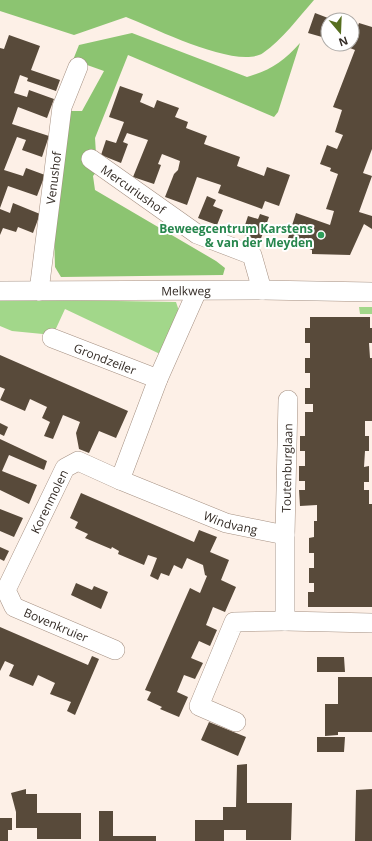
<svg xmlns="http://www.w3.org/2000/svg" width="372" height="841" font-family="'Open Sans',sans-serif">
<rect width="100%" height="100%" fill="#fdf0e7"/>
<path fill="#a2d78a" d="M0 299 176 302 179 311 160 354 65 309 53 335 12 331 0 326Z
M359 307H372V314H360Z"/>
<path fill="#8cc471" d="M0 0H314C298 18 282 40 263 53 237 70 154 28 126 17L74 35 0 11Z
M132 33 247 77C271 70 283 62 300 43L278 112 274 117 128 55 95 138 96 154 102 165 93 176 95 190 216 261 225 268 223 275 61 277 55 267 54 233 68 111H82L104 71 73 60 79 45Z"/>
<path fill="#584a3a" d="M315 13 328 18 322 37 308 33Z
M359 23 372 27V149L363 173 372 176 359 212 372 216V229L364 224 350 255 312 254V250L287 241 296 213 330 225 334 211 326 209 338 174 330 171 331 168 320 164 327 145 337 149 343 135 335 132 342 110 333 107 355 50 350 48Z
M9 35 40 46 31 70 60 80 56 91 27 81 28 78 20 75 14 93 27 97 29 90 54 99 47 118 18 107 12 124 49 136 42 157 22 150 26 140 17 137 4 170 23 176 26 168 45 175 37 196 8 186 0 208V48L4 49Z
M120 86 143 94 140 102 154 108 157 100 179 108 175 117 188 122 186 128 207 136 204 144 240 157 237 166 264 176 267 167 290 175 279 206 265 201 262 209 218 193 221 185 197 177 187 205 165 197 174 174 178 170 180 161 162 154 158 164 161 165 154 184 133 177 148 140 127 133 123 142 128 144 121 163 101 155 106 140 116 143 124 122 109 117Z
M207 196 216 200 213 206 223 210 217 225 198 218Z
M13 203 40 214 33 233 18 227 16 232 3 228 0 235V209L10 213Z
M260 214 269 217 260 241 242 234 248 216 258 219Z
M310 317H370V328H372V343H369L370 358H372V421H365V436H369V451H365L364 467 369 466V482H364V490H369V504H372V607H308V592H314V583H309V568H314V553H309V538L314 537V521H317V505L300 506 299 490H305V481H299V466H305V451H300V436H305V412H313V404H305V388H310V373H305V358H310V343H305V328H310Z
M0 355 128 411 116 438 99 431 89 453 79 449 76 433 80 422 63 415 53 439 44 436 50 422 42 418 47 407 30 399 25 411 0 400 5 389 0 387Z
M0 423 8 427 4 436 0 434Z
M0 439 47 461 44 470 9 455 2 471 37 485 29 504 0 490Z
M81 493 194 542 199 530 217 537 210 552 229 560 221 580 236 587 225 612 213 607 206 625 217 630 210 646 199 641 191 658 203 663 195 679 184 675 177 692 188 697 179 717 160 709 162 707 147 700 151 692 145 690 190 588 200 593 207 576 205 575 203 565 187 558 182 569 174 565 169 576 161 573 158 580 150 576 157 558 148 555 144 565 118 554 119 551 112 547 111 549 85 538 88 534 75 528 78 522 70 518Z
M0 509 23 518 14 537 0 531Z
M0 547 9 551 4 561 0 559Z
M76 583 92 590 94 586 108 592 101 609 71 595Z
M0 627 88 665 92 656 99 659 75 715 67 711 71 702 50 694 55 683 38 675 33 686 9 676 14 665 5 661 0 671Z
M317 657H344L345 672H317Z
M338 677H372V732H338V735L325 736V704H338Z
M209 722 246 737 238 756 201 740Z
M317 737H345L344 752H317Z
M247 764V803H292L291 840H246V830H224V841H195V820H223V807H236L237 765Z
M26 789V794H37V813H81V839H37V828H16V812L11 793Z
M372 789V841H355L356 790Z
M99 811H113V836H156V841H99Z
M0 818H12V830H8V841H0Z"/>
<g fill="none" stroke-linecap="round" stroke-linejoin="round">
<g stroke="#a59082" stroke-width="20">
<g id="street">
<path id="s1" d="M91 159 197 234 252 255 262 290"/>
<path id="s2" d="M0 291 262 290 372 292"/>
<path id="s3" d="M39 291 62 107 78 67"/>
<path id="s4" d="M197 291 158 379 120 480 226 523 285 535V621L234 622 199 706 236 722"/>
<path id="s5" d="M52 338 158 379"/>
<path id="s6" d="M285 535 288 400"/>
<path d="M285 621 372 623"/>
<path id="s7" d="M115 650 14 607 6 590 65 468 78 461 120 480"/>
</g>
</g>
<use href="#street" stroke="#fff" stroke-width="19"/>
</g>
<circle fill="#2e9e5b" stroke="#fff" stroke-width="1.5" cx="321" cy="235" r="4"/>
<g text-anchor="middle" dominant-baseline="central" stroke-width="4" stroke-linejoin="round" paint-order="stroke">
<g font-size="12" fill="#322a24" stroke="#fff">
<text stroke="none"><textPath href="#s3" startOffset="114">Venushof</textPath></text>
<text stroke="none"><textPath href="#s1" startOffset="52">Mercuriushof</textPath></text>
<text stroke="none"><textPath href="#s2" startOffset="186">Melkweg</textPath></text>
<text stroke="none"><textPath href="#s5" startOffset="57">Grondzeiler</textPath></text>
<text stroke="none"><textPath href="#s6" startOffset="67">Toutenburglaan</textPath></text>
<text stroke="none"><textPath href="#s7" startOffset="227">Korenmolen</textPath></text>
<text stroke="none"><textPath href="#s4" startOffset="323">Windvang</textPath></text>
<text transform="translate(56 625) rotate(23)">Bovenkruier</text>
</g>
<g font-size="12" font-weight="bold" fill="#27864d" stroke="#fff" text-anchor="end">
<text x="313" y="228">Beweegcentrum Karstens<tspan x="313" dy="14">&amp; van der Meyden</tspan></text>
</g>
</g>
<g transform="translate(340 32) rotate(161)"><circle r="19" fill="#ffffff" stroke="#adaaa7"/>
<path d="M0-3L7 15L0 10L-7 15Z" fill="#566e1f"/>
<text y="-6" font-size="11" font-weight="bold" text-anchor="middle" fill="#322a24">N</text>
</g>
</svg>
